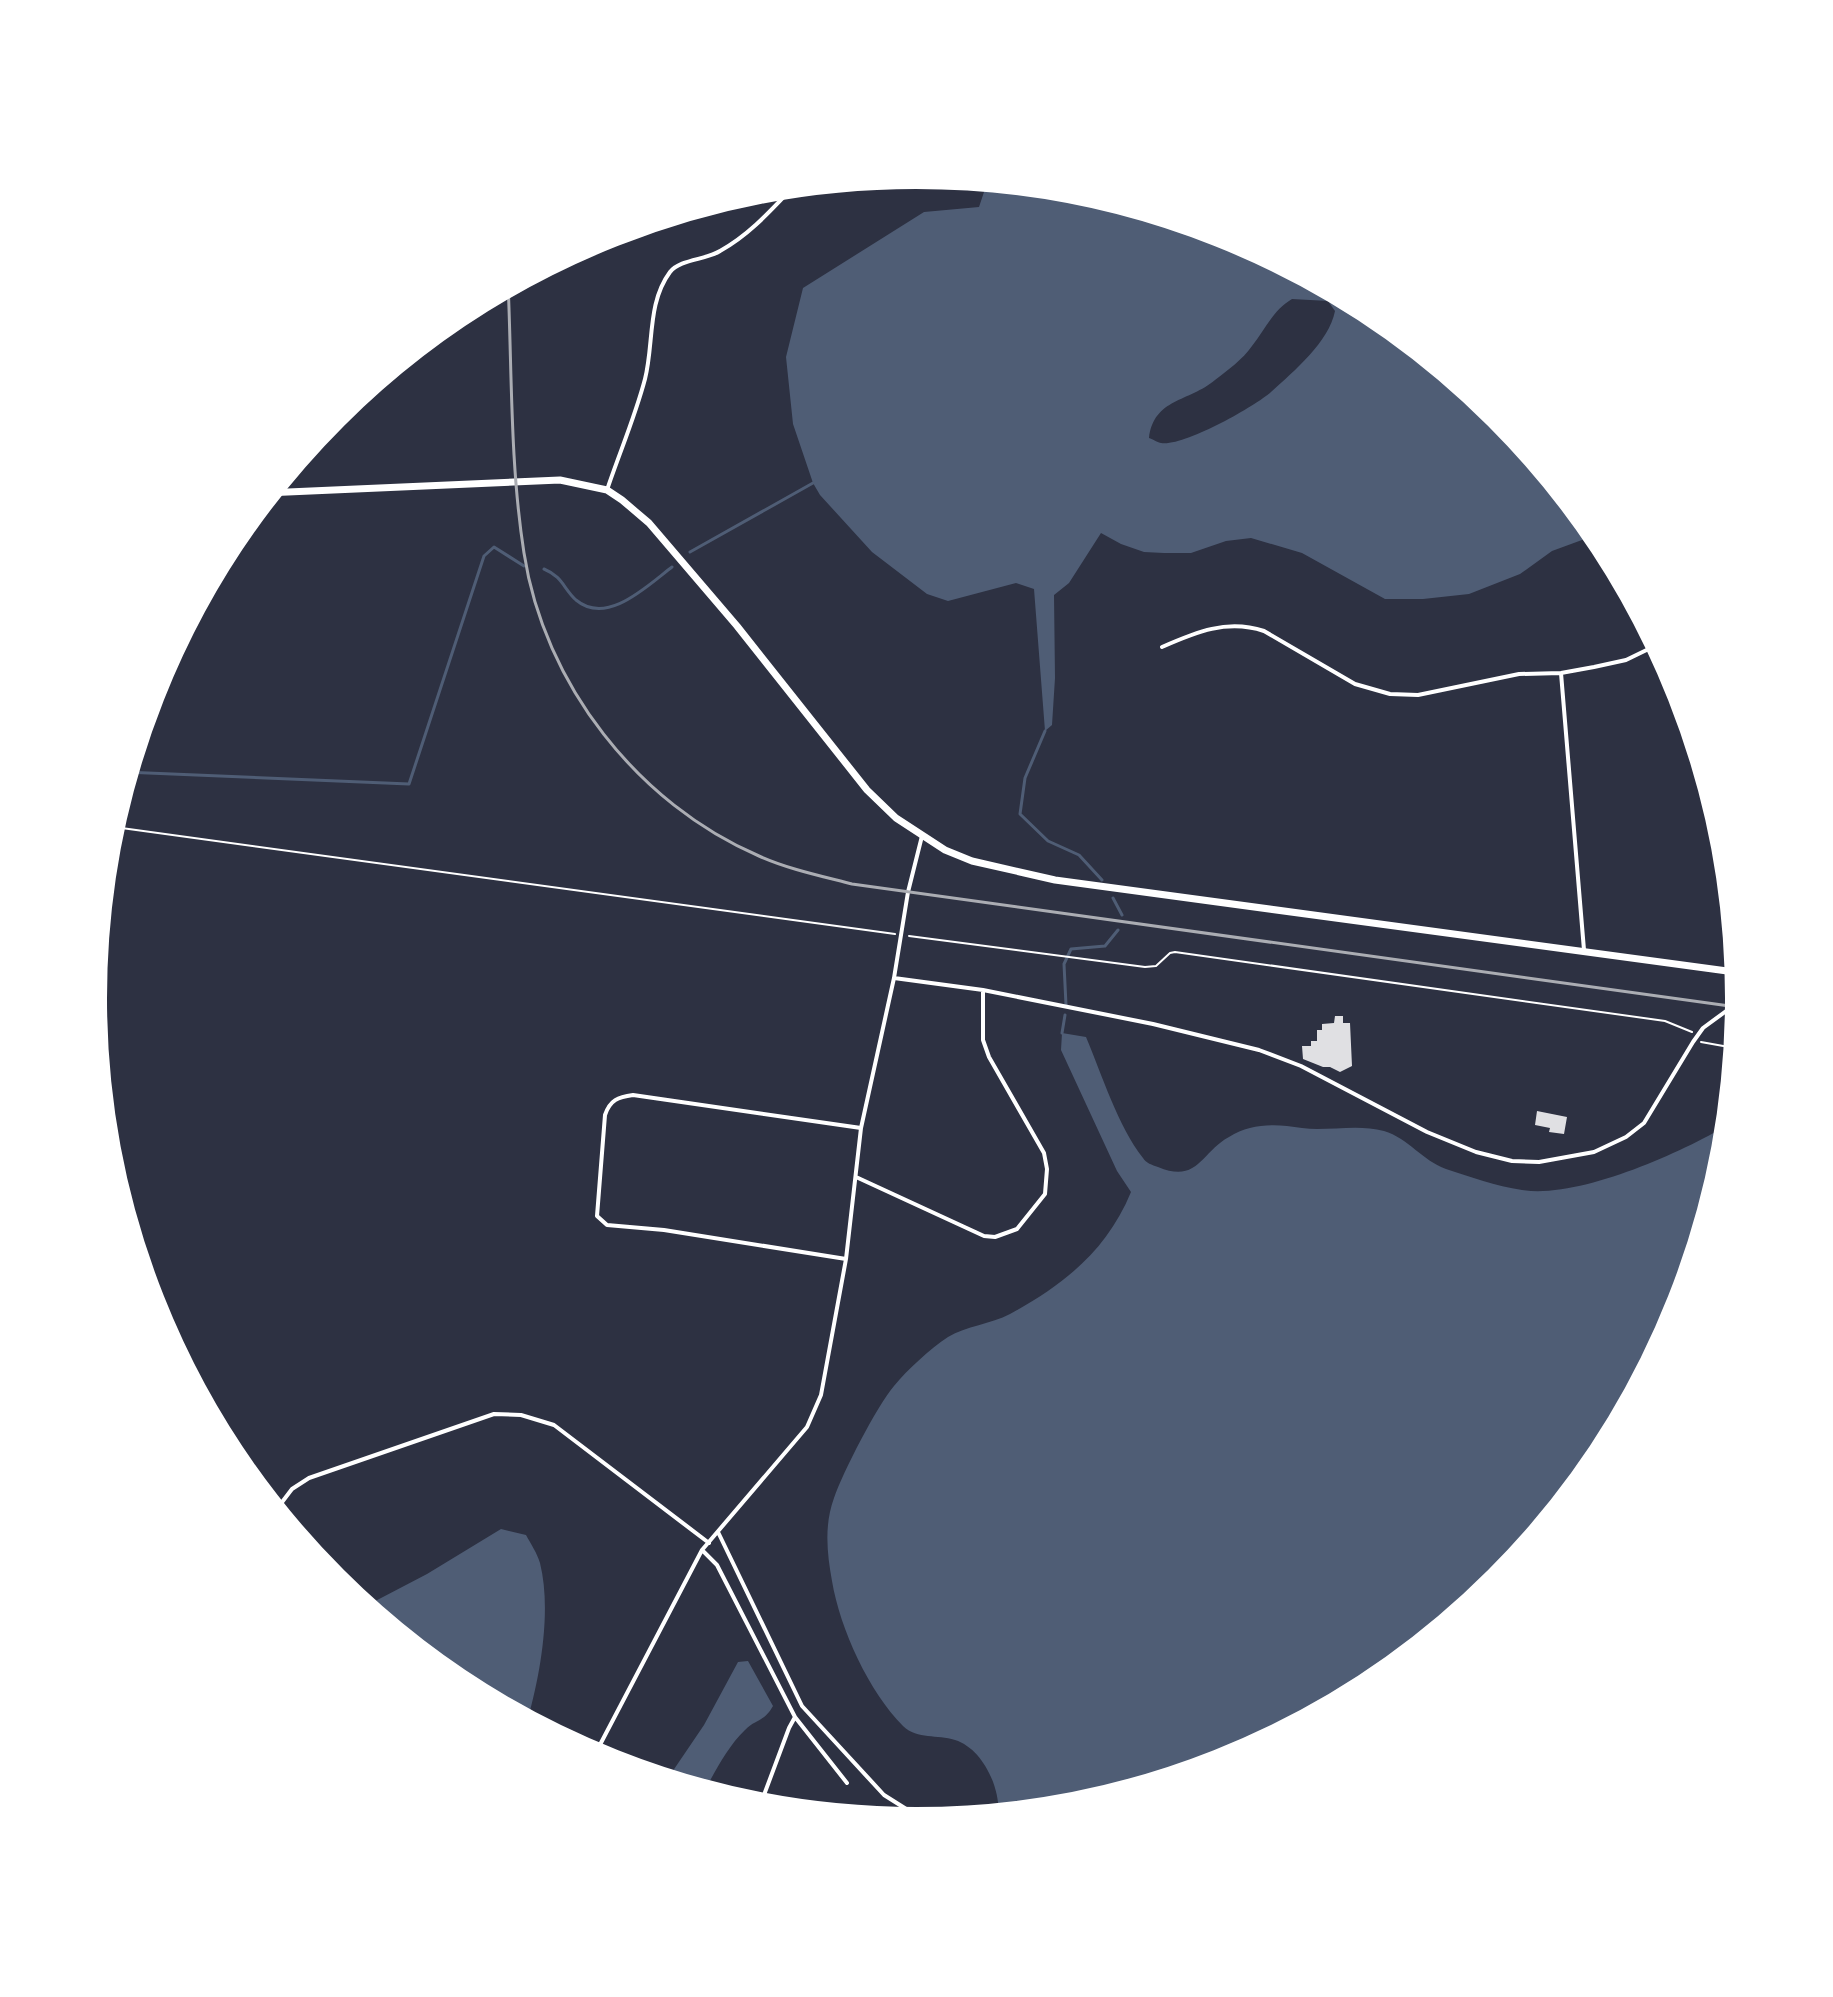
<svg xmlns="http://www.w3.org/2000/svg" width="1833" height="1997" font-family="Ubuntu,sans-serif">
<rect width="100%" height="100%" fill="#2d3142"/>
<path fill="#4f5d75" fill-rule="evenodd" d="M989 177 1079 186 1234 233 1377 310 1503 413 1601 533 1552 551 1520 574 1469 594 1423 599H1385L1302 553 1251 538 1226 541 1191 553H1164L1144 552 1121 544 1101 533 1069 583 1054 595 1055 678 1052 725 1045 731 1034 589 1016 583 948 601 927 594 872 552 820 495 813 483 793 424 786 357 803 288 924 212 979 207ZM1292 299 1328 301 1335 311C1329 342 1294 371 1271 392 1254 407 1183 447 1161 443 1159 443 1150 438 1149 438 1154 398 1189 402 1215 380 1228 370 1243 359 1252 346 1265 330 1273 310 1292 299Z
M1062 1033 1086 1037C1102 1075 1118 1126 1143 1158 1146 1163 1152 1165 1158 1167 1198 1184 1201 1152 1229 1137 1247 1126 1266 1124 1287 1126 1297 1127 1307 1129 1317 1129 1339 1129 1362 1125 1384 1131 1408 1138 1423 1161 1446 1169 1470 1177 1496 1186 1522 1190 1580 1199 1683 1152 1733 1122L1729 1161 1682 1316 1605 1459 1502 1585 1376 1688 1233 1764 1078 1811 998 1819C1002 1791 984 1749 955 1740 937 1734 918 1740 903 1726 869 1692 840 1629 832 1581 827 1554 824 1525 834 1498 843 1472 877 1406 894 1386 908 1369 930 1349 948 1337 966 1326 991 1324 1010 1314 1065 1284 1107 1250 1131 1192L1117 1171 1061 1050Z
M501 1529 526 1535C531 1544 537 1553 540 1563 552 1611 540 1678 526 1725L456 1687 360 1609 427 1574Z
M748 1661 773 1706C764 1722 756 1719 745 1730 727 1747 714 1774 702 1795L664 1784 704 1725 738 1662Z"/>
<g fill="none" stroke-linecap="round" stroke-linejoin="round">
<path stroke="#4f5d75" stroke-width="3" d="M690 552 813 483
M544 569C563 577 563 588 576 600 607 626 647 586 672 567
M1045 731 1025 778 1020 814 1048 841 1079 855 1102 880
M124 772 409 784 484 556 494 547 524 566
M1113 898 1122 915
M1066 1005 1064 964 1071 949 1105 946 1118 930
M1062 1033 1065 1015"/>
</g>
<path fill="#e0e0e3" d="M1335 1016H1343V1023H1350L1352 1066 1340 1072 1330 1067H1323L1303 1059 1302 1046H1311V1041H1317V1030H1322V1024L1334 1023Z
M1537 1111 1567 1117 1564 1134 1549 1132 1550 1128 1535 1125Z"/>
<g fill="none" stroke-linecap="round" stroke-linejoin="round">
<path stroke="#fff" stroke-width="2" d="M107 826 895 934
M909 936 1145 967 1156 966 1170 953 1175 952 1665 1021 1692 1032
M1701 1042 1740 1049"/>
<path stroke="#fff" stroke-width="4" d="M607 490C619 454 635 417 645 379 654 344 647 303 670 272 680 259 706 260 720 251 751 234 774 207 798 182
M1162 647C1196 632 1227 619 1264 631L1355 684 1390 694 1418 695 1519 674 1561 673 1594 667 1626 660 1661 643
M1561 673 1584 950
M894 978 983 990 1153 1024 1259 1050 1301 1066 1427 1132 1476 1152 1512 1161 1539 1162 1594 1152 1626 1137 1644 1123 1693 1042 1703 1028 1733 1006 1744 984
M856 1177 984 1236 995 1237 1017 1229 1045 1194 1047 1169 1044 1153 989 1057 983 1040V990
M846 1259 664 1230 607 1225 597 1216 605 1115C610 1100 618 1097 633 1095L861 1128
M273 1514 292 1489 309 1478 494 1414 521 1415 554 1425 709 1543
M718 1532 802 1706 884 1795 911 1812 943 1824
M702 1550 717 1565 795 1717 847 1783
M592 1760 702 1550 807 1427 821 1395 846 1259 861 1128 894 978 908 892 922 836
M758 1811 789 1728 795 1717"/>
<path stroke="#fff" stroke-width="7" d="M265 493 560 480 607 490 622 500 649 523 737 626 867 790 896 818 945 850 972 861 1055 880 1742 973"/>
<path stroke="#abadb3" stroke-width="3" d="M508 282C512 372 510 464 524 553 544 684 638 804 759 856 788 869 821 876 852 884L1744 1008"/>
</g>
<path d="M0 0H1833V1997H0ZM102 998a814 814 0 1 1 1628 0a814 814 0 1 1-1628 0Z" fill="#fff" fill-rule="evenodd"/>
<path fill="none" stroke="#fff" stroke-width="10" d="M102 998a814 814 0 1 1 1628 0a814 814 0 1 1-1628 0Z"/>
</svg>
